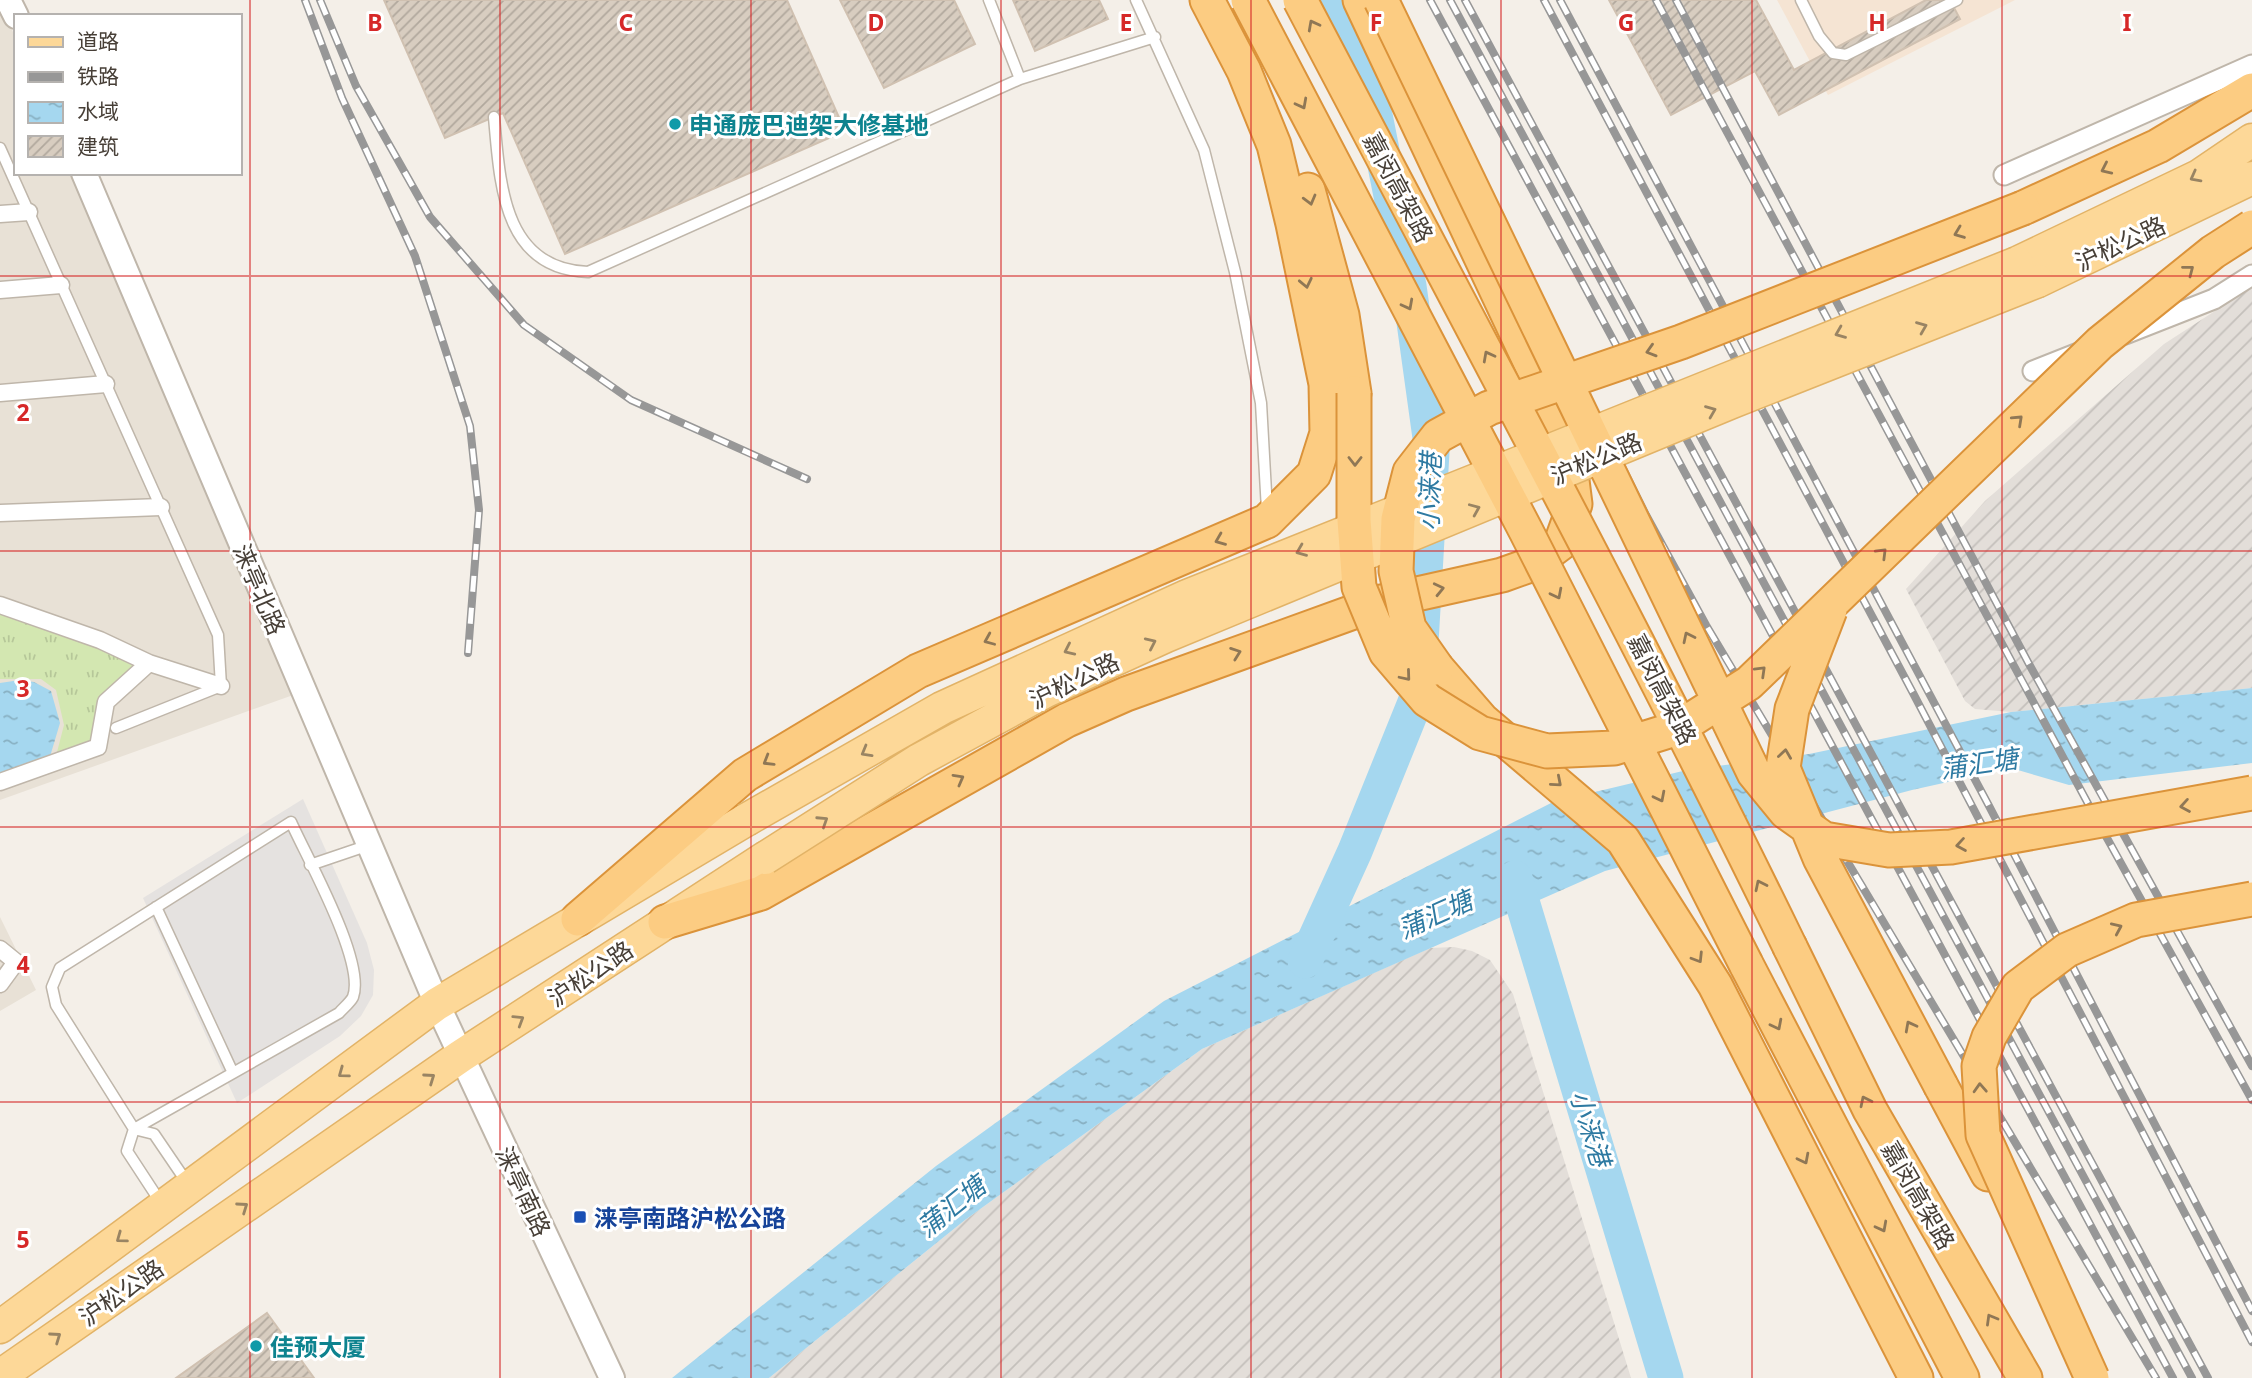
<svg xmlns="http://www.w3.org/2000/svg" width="2252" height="1378" font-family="'Noto Sans','Noto Sans SC',sans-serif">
<defs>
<pattern id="industrial-furrows" width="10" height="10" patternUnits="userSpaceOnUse" patternTransform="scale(1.75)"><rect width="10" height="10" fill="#e3ded9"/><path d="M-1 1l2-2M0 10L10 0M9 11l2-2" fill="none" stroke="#c4c0bb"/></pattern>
<pattern id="grass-tufts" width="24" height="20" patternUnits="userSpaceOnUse" patternTransform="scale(1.75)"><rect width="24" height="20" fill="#d3e7b1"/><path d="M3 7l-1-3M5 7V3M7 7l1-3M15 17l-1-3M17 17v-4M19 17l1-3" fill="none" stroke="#b6c799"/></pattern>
<pattern id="water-ripples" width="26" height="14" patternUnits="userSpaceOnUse" patternTransform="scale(1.75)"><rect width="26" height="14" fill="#a5d7ef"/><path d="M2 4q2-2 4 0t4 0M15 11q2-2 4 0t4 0" fill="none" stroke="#88b0c2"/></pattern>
<pattern id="building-hatch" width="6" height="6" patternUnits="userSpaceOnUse" patternTransform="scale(1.75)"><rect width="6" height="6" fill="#d8cdc0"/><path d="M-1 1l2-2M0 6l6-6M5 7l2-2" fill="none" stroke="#b1a89d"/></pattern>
</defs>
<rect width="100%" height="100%" fill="#f4efe8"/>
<path fill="#e8e1d6" d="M0 2 16 39V173H73L296 694 0 800Z
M0 917 36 990 0 1011Z"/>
<path fill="#f5e4d3" d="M1777 0H2015L1828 95Z"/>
<path fill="url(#industrial-furrows)" d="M2252 287V688L2011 712 1975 709 1965 701 1906 589 1985 501 2164 344Z
M1454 947 1472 951 1490 960 1513 994 1631 1378H769L965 1220 1202 1049 1430 948Z"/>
<path fill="url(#grass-tufts)" d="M0 612 134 662 133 673 113 689 94 744 56 756 64 725 56 690 41 679H0Z"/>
<path fill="#e5e2e0" d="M303 799 367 943 374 970 373 995 361 1016 340 1036 237 1103 143 898Z"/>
<path fill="url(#water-ripples)" d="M20 680 34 682 51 691 60 723 49 760 0 778V683Z
M2252 688V763L2069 785 2011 768 1912 790 1605 871 1202 1049 965 1220 769 1378H672L936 1166 1164 1001 1553 802 1687 770 1809 754 2011 712Z"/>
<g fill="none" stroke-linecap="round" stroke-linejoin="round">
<path stroke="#a5d7ef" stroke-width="21" d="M1369 85 1382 77"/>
<path stroke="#a5d7ef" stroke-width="35" d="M1515 878 1666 1378
M1305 961 1355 851 1418 695 1432 452 1409 286 1369 85 1325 0"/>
</g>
<path fill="url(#building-hatch)" stroke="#d0c1b1" stroke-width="2" d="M384 0H787L845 131 565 254 503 113 445 138Z
M840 0H954L975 44 884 88Z
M1013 0H1099L1108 19 1035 51Z
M1609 0H1756L1794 70 1926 0H1950L1960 19 1779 115 1755 71 1671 115Z
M267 1313 314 1378H176Z"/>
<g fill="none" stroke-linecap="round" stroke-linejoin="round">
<g stroke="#bfb6aa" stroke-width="13">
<path id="service" d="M989 0 1020 79
M1136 0 1204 150 1235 272 1261 403 1267 510
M1801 0 1819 36 1833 53 1846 55 1957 0
M494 117C500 182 502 269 588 272L1020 79 1155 37
M0 148 218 635 221 686 116 728
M310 865 369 845
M156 907 233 1073
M161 1203 127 1151 134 1129 339 1013C343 1008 350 1003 353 997 366 962 307 858 291 822L60 968 52 987 56 1005 134 1129 154 1134 188 1184"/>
</g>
<g stroke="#bfb6aa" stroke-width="19">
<path id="pedestrian" d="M0 214 29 212
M0 290 61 285
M0 393 106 384
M0 513 161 507
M0 605 100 640 149 663 106 702 98 747 0 782
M149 663 221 686
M0 949 16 962 0 984"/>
</g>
<g stroke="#bfb6aa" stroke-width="23">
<path id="minor" d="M2004 175 2252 65
M2125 334 2214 299 2252 275
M2033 371 2081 352"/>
</g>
<g stroke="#bfb6aa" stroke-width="28">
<path id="tertiary" d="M8 0 16 16
M84 173 437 1004 612 1378"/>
</g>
<g stroke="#e2b367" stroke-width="35">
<path id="primary" d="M2017 263 2199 176 2252 140
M2038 281 2252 178
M0 1327 437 1004 746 820
M0 1376 461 1056 765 858"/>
</g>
<g stroke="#db933a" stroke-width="37">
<path id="trunk" d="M1308 190 1342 315 1354 393
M2023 208 2158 146 2252 90
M1437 668 1482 720 1623 840 1715 985 1916 1378
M578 919 745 775 918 671 1267 521 1314 474 1327 433 1326 384 1293 224 1274 145 1244 71 1207 0
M665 922 761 893 1067 720 1126 694 1381 602 1502 575 1533 564 1561 543 1575 504 1569 457 1551 406 1360 0
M1790 947 1870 1110 2025 1378
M1746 964 1962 1378
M1941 1086 1988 1174"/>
</g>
<use href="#service" stroke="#fff" stroke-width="10"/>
<use href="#pedestrian" stroke="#fff" stroke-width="16"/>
<use href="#minor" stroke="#fff" stroke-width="19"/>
<use href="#tertiary" stroke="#fff" stroke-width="24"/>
<use href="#primary" stroke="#fdd898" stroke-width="32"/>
<use href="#trunk" stroke="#fccc82" stroke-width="33"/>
<g stroke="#979797" stroke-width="8">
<path id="rail" d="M305 0 342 98 415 256 470 426 479 510 468 653
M320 0 356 86 430 217 524 325 631 400 807 479
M1389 0 1646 515 1706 625 2156 1378
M1430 0 2173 1378
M1450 0 2192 1378
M1465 0 2208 1378
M1544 0 1913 693 2252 1342
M1560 0 1988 804 2252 1311
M1656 0 2092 811 2252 1100
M1676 0 2029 664 2252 1066"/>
</g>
<use href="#rail" stroke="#fff" stroke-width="5" stroke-dasharray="16" stroke-linecap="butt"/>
<g stroke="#e2b367" stroke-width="35" stroke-linecap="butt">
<path id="primary-bridge" d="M746 820 942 708 1187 596 2017 263
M765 858 919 760 1046 691 1166 636 1732 402 2038 281"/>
</g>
<g stroke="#db933a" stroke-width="37" stroke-linecap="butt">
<path id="trunk-bridge" d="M1248 0 1526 531 1746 964
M1300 0C1465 315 1634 627 1790 947
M1381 0 1754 773 1786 812 1824 839 1889 850 1951 847 2252 793
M1354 393V520L1359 587 1386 652 1427 700 1480 733 1547 751 1614 748 1678 728 1749 683 2100 343 2213 252 2252 227
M1830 610 1792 709 1783 768 1820 858 1941 1086
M1437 668 1409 628 1396 571 1398 519 1410 472 1438 436 1489 408 1681 342 2023 208
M2092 1378 1983 1135 1979 1066 1989 1037 2018 987 2067 950 2136 920 2252 899"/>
</g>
<use href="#primary-bridge" stroke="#fdd898" stroke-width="32"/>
<use href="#trunk-bridge" stroke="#fccc82" stroke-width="33"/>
</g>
<defs><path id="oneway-chevron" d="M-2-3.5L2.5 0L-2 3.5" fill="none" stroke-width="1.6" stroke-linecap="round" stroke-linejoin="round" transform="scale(1.75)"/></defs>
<g stroke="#8f7755">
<use href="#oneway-chevron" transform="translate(1313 25) rotate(-118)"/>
<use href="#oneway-chevron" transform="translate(1302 104) rotate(62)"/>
<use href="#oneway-chevron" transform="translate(2106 169) rotate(155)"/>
<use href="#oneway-chevron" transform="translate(1310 200) rotate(75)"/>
<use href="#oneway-chevron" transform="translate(1959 233) rotate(159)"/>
<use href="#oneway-chevron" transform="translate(2189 270) rotate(-38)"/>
<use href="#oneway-chevron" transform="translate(1306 283) rotate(78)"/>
<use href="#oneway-chevron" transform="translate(1408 305) rotate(62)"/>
<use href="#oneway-chevron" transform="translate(1651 351) rotate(163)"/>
<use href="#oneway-chevron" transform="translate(1488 356) rotate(-118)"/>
<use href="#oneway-chevron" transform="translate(2018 420) rotate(-43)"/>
<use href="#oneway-chevron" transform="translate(1355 461) rotate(90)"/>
<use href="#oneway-chevron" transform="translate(1220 540) rotate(158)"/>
<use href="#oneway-chevron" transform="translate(1882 553) rotate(-45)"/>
<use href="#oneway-chevron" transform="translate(1439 589) rotate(-13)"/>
<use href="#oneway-chevron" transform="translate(1557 594) rotate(63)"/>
<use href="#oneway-chevron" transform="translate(1688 637) rotate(-116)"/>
<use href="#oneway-chevron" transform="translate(989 640) rotate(157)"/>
<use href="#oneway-chevron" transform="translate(1236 653) rotate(-20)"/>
<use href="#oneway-chevron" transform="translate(1761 671) rotate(-44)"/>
<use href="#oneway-chevron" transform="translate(1406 676) rotate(50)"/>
<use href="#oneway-chevron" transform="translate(1785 754) rotate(-82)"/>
<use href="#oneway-chevron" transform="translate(768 761) rotate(149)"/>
<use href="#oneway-chevron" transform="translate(959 779) rotate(-29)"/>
<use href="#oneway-chevron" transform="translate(1557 782) rotate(41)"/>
<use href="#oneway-chevron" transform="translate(1660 797) rotate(63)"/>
<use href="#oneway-chevron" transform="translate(2185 806) rotate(170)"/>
<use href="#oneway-chevron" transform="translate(1961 845) rotate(171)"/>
<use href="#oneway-chevron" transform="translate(1760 885) rotate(-116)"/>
<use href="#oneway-chevron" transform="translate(2117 928) rotate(-24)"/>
<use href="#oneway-chevron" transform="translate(1698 958) rotate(58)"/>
<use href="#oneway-chevron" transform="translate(1777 1025) rotate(63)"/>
<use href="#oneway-chevron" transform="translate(1910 1026) rotate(-118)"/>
<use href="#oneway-chevron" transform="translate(1980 1088) rotate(-93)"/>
<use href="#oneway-chevron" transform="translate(1865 1101) rotate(-116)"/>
<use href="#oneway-chevron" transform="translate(1804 1159) rotate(63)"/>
<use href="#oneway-chevron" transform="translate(1882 1227) rotate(62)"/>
<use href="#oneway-chevron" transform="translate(1991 1319) rotate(-120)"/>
</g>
<g stroke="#998463">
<use href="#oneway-chevron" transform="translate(2195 177) rotate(152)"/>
<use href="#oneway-chevron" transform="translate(1922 327) rotate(-22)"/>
<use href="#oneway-chevron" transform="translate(1840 333) rotate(158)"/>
<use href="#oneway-chevron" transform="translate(1711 411) rotate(-22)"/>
<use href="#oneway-chevron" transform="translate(1475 509) rotate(-23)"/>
<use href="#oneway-chevron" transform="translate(1301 551) rotate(158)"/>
<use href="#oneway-chevron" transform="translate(1151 643) rotate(-25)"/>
<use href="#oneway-chevron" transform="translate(1069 650) rotate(155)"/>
<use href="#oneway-chevron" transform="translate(866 752) rotate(150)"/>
<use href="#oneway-chevron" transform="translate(823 821) rotate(-33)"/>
<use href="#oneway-chevron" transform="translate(519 1020) rotate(-32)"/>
<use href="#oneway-chevron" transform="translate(343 1073) rotate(144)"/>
<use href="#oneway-chevron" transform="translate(430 1078) rotate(-35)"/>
<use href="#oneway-chevron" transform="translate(243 1207) rotate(-35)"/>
<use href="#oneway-chevron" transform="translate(121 1238) rotate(144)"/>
<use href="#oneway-chevron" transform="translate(56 1337) rotate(-35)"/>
</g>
<path fill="none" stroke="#d62828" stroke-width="2" stroke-opacity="0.55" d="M250 0V1378M500 0V1378M751 0V1378M1001 0V1378M1251 0V1378M1501 0V1378M1752 0V1378M2002 0V1378M0 276H2252M0 551H2252M0 827H2252M0 1102H2252"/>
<g fill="#0f9aa8" stroke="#fff" stroke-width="2.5">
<circle cx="675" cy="124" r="7"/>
<circle cx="256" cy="1346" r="7"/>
</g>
<rect fill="#1a4fb4" stroke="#fff" stroke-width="2.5" x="573" y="1210" width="14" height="14" rx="3.5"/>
<g text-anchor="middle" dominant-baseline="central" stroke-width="6" stroke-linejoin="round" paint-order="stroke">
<g font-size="24" font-weight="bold" fill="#0d838f" stroke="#fff" text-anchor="start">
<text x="689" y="124">申通庞巴迪架大修基地</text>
<text x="270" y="1346">佳预大厦</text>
</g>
<g font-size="24" fill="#473f37" stroke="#fff">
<text transform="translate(1399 187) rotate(62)">嘉闵高架路</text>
<text transform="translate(2120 243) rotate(-25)">沪松公路</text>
<text transform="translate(1596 458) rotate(-23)">沪松公路</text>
<text transform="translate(260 589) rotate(67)">涞亭北路</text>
<text transform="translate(1074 680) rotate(-26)">沪松公路</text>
<text transform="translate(1663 689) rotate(63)">嘉闵高架路</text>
<text transform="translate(590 973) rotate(-34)">沪松公路</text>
<text transform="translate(524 1191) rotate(65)">涞亭南路</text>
<text transform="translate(1919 1195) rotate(60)">嘉闵高架路</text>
<text transform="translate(121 1292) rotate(-35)">沪松公路</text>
</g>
<g font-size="24" font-weight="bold" fill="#164399" stroke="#fff" text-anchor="start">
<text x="594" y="1217">涞亭南路沪松公路</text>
</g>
<g font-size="26" font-style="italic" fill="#2e7aa2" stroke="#fff">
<text transform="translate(1429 492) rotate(-88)">小涞港</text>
<text transform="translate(1979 763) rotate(-8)">蒲汇塘</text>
<text transform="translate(1435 914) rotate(-24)">蒲汇塘</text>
<text transform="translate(1591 1128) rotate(73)">小涞港</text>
<text transform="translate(951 1206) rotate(-39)">蒲汇塘</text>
</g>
</g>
<g font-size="23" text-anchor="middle" font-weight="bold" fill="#d62828" stroke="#fff" stroke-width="6" stroke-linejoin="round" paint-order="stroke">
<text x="375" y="31">B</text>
<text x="626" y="31">C</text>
<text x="876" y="31">D</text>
<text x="1126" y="31">E</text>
<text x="1376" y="31">F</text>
<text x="1626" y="31">G</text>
<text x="1877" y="31">H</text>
<text x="2127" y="31">I</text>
<text x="23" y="421">2</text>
<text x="23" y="697">3</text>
<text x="23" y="973">4</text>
<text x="23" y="1248">5</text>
</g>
<rect x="14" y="14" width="228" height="161" fill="#ffffff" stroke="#b5b2af" stroke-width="2"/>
<rect x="28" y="37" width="35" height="10" fill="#fdd898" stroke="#b5b2af" stroke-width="2"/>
<text x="77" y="49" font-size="21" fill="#473f37">道路</text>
<rect x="28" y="72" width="35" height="10" fill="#979797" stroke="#b5b2af" stroke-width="2"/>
<text x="77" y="84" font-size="21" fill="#473f37">铁路</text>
<rect x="28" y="102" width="35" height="21" fill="url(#water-ripples)" stroke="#b5b2af" stroke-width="2"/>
<text x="77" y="119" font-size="21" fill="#473f37">水域</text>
<rect x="28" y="136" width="35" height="21" fill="url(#building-hatch)" stroke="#b5b2af" stroke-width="2"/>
<text x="77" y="154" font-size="21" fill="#473f37">建筑</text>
</svg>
